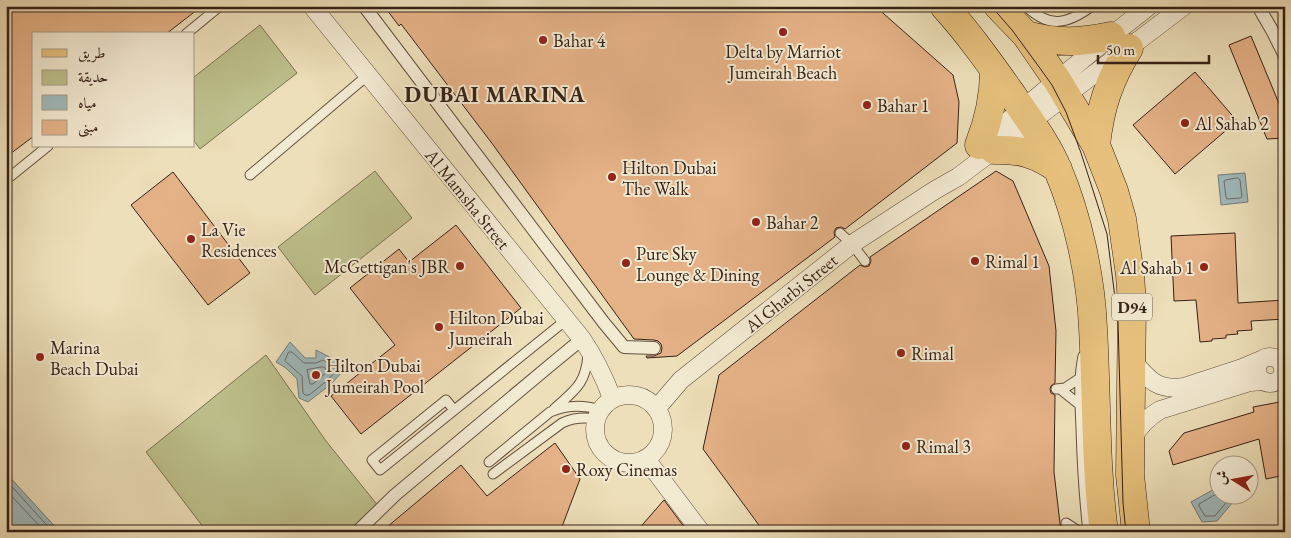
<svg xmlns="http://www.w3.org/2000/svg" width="1291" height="538" font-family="'EB Garamond',Amiri,serif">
<rect width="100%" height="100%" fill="#eddfb9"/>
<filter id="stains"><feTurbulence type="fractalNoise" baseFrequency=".004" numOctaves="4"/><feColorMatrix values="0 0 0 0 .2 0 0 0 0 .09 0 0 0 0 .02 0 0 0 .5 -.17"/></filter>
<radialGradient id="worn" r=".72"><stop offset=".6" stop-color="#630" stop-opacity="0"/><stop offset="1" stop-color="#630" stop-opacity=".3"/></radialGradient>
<path fill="#bdc08c" stroke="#7a7052" d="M260 25 297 73 200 149 194 141V77Z
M375 171 412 218 315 295 278 247Z
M266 355 326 441 383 512 359 532H207L146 452Z"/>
<path fill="#9fb9bb" stroke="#757c79" d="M1245 173 1248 202 1221 205 1218 175Z
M290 342 305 358H316V350L337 361 343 371 331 384 308 402 299 398 297 379 286 368 276 362Z
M6 473 60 532H6Z
M1218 487V496H1240L1241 498 1233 502 1217 521 1202 522 1191 502Z"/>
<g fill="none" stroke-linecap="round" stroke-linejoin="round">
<path stroke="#6b6d69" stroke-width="1" d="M1238 178 1240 180 1242 197 1240 198 1227 199 1226 197 1224 181 1226 180Z
M289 352H292L304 363H316L323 360 333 365 336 371 328 380 309 395H305L303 393 302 376 285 361Z
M323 367 327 369V372L313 384H310L307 370Z
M6 480 53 532
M6 490 45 532
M1218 493 1199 504V506L1205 516H1215L1229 499 1235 496"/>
</g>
<path fill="#e5b187" stroke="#372117" d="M6 6H202L166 34H34V136L6 157Z
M384 6H875L953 75 959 102 957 143 845 229 841 227 836 228 834 232 835 237 677 356 647 358 646 356H654L661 353 662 348 661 344 658 341 654 340 634 339 491 142 401 24 399 26Z
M1251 36 1285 118V138L1267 139 1229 45Z
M1195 72 1237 121 1175 174 1133 125Z
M996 171 1013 181 1049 266 1056 331 1055 383 1051 386 1050 389 1051 393 1055 395 1054 472 1061 532H764L703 449 719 375 860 265 865 267 869 266 871 261 870 257Z
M173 172 250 273 208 305 131 205Z
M456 225 521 308 361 434 331 396 395 345 350 288 399 249 409 262Z
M1235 233 1238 303 1285 300V319L1251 321 1252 330 1237 331 1238 334 1226 335V338L1212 339V341L1200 342 1196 300 1174 301 1171 236Z
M1285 401V475L1266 479 1259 439 1173 465 1169 451 1184 433 1254 412 1253 407Z
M555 443 580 479 560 532H381L461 465 487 496Z
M664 500 688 532H636Z"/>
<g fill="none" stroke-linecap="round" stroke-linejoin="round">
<g stroke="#645040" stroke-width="11">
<path id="service" d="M1026 6C1049 29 1068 24 1092 6
M186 34 220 6
M250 175 368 75
M6 180 48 146
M840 233 852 244 865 261
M1083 356C1078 380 1080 404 1081 428 1082 463 1084 497 1088 532
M1056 389 1065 388 1080 378
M1060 389 1080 405
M554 409C575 390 586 384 588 354
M454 410 446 400 372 460 380 470 566 320
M489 462 550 412C567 405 582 404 600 410
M493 474 562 423C573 418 583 417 595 419
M1066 523 1080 532"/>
</g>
<g stroke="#645040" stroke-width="14">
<path id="pedestrian" d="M364 6 604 323 624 347 654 348
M1258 6 1273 32 1285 56
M1283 367H1285
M357 532 395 495 554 362 582 339"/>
</g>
<g stroke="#645040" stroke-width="19">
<path id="minor" d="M312 6 582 339C595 358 604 377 612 398
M980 144 1111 36 1149 6
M1257 370a13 13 0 1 1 26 0a13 13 0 1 1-26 0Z
M1132 360C1148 379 1157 391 1184 387L1242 368 1261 360
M595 429a34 34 0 1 1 68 0a34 34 0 1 1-68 0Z
M657 408 681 380 852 244 935 190 958 177 1184 6
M1132 440C1139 426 1147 418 1160 410L1250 382 1264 381
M646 459 701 532"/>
</g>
<g stroke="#372117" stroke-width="29">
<path id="primary" d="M944 6C970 35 991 65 1013 96 1029 120 1047 143 1058 170 1078 217 1091 278 1093 328 1097 396 1095 464 1104 532
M998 6 1026 35 1057 80 1096 145 1114 191 1122 219 1130 275 1132 303 1130 475 1136 532
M1026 35C1056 43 1080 43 1111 36
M979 145C989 120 994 96 994 70
M1096 145C1100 108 1109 80 1129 48
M994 150C1020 149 1037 154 1058 169"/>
</g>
<use href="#service" stroke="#f3ead2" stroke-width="9"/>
<use href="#pedestrian" stroke="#f3ead2" stroke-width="12"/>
<use href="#minor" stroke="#f3ead2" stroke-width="18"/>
<use href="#primary" stroke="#e6c07c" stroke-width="28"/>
<path stroke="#372117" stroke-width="1" d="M991 6 1012 30 1042 71 1052 85 1066 112 1081 153 1107 234 1118 322 1123 503 1126 532"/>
</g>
<g fill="#8f2418" stroke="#f3ead2" stroke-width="2">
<circle cx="783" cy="32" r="5"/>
<circle cx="543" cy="40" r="5"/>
<circle cx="867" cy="105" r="5"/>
<circle cx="1185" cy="123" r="5"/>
<circle cx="612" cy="177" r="5"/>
<circle cx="756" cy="222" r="5"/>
<circle cx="191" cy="239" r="5"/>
<circle cx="975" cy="261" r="5"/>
<circle cx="626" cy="263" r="5"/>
<circle cx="460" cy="266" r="5"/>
<circle cx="1204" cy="267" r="5"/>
<circle cx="439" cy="327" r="5"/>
<circle cx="901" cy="353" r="5"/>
<circle cx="40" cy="357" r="5"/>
<circle cx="316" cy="375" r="5"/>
<circle cx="906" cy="446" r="5"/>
<circle cx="566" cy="469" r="5"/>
</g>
<g text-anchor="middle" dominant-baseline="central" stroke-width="4" stroke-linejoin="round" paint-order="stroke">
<rect fill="#f3ead2" stroke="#6f5d4f" stroke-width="1" x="1112" y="293.5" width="40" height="27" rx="4"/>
<g font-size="16" font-weight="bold" fill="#372117">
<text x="1132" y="307">D94</text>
</g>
<g font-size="18" fill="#372117" stroke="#f3ead2" text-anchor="start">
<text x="553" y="40">Bahar 4</text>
<text x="783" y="51" text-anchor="middle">Delta by Marriot<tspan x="783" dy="21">Jumeirah Beach</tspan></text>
<text x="877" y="105">Bahar 1</text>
<text x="1195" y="123">Al Sahab 2</text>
<text x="622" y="167">Hilton Dubai<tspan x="622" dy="21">The Walk</tspan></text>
<text x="766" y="222">Bahar 2</text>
<text x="201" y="229">La Vie<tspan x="201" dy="21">Residences</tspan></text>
<text x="636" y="253">Pure Sky<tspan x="636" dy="21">Lounge &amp; Dining</tspan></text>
<text x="985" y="261">Rimal 1</text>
<text x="450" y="266" text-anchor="end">McGettigan's JBR</text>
<text x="1194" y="267" text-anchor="end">Al Sahab 1</text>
<text x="449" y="317">Hilton Dubai<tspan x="449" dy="21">Jumeirah</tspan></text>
<text x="50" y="347">Marina<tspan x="50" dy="21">Beach Dubai</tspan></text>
<text x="911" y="353">Rimal</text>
<text x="326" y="365">Hilton Dubai<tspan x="326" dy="21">Jumeirah Pool</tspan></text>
<text x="916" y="446">Rimal 3</text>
<text x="576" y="469">Roxy Cinemas</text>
</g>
<g font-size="18" fill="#372117" stroke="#f3ead2">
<text transform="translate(468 199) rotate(51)">Al Mamsha Street</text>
<text transform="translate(791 293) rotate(-39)">Al Gharbi Street</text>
</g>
<g font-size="22" font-weight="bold" letter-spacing="1" fill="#372117" stroke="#f3ead2">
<text x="495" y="94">DUBAI MARINA</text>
</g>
</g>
<rect width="1291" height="538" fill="none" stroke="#eddfb9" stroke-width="25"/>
<rect x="8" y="8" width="1276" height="523" fill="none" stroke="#372117" stroke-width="2.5"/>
<rect x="12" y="12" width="1266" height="513" fill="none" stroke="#372117"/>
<rect x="32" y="32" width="162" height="115" fill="#f3ead2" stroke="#a89a87"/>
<rect x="42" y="49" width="25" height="8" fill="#e6c07c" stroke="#a89a87"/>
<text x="78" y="58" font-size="15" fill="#372117">طريق</text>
<rect x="42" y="70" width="25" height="15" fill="#bdc08c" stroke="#a89a87"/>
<text x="78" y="82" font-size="15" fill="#372117">حديقة</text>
<rect x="42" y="95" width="25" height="15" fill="#9fb9bb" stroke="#a89a87"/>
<text x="78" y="108" font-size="15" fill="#372117">مياه</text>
<rect x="42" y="120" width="25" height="15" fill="#e5b187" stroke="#a89a87"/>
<text x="78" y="132" font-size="15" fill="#372117">مبنى</text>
<g transform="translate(1234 480) rotate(281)"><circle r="24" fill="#f3ead2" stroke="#a89a87"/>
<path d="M0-4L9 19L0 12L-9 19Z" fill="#8f2418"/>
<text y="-8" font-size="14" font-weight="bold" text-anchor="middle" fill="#372117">ش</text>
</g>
<path d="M1098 55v8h111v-8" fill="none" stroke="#372117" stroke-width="2.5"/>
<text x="1106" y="55" font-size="15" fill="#372117" stroke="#f3ead2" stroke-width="4" paint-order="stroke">50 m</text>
<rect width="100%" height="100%" filter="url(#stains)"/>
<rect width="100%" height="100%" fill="url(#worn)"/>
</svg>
